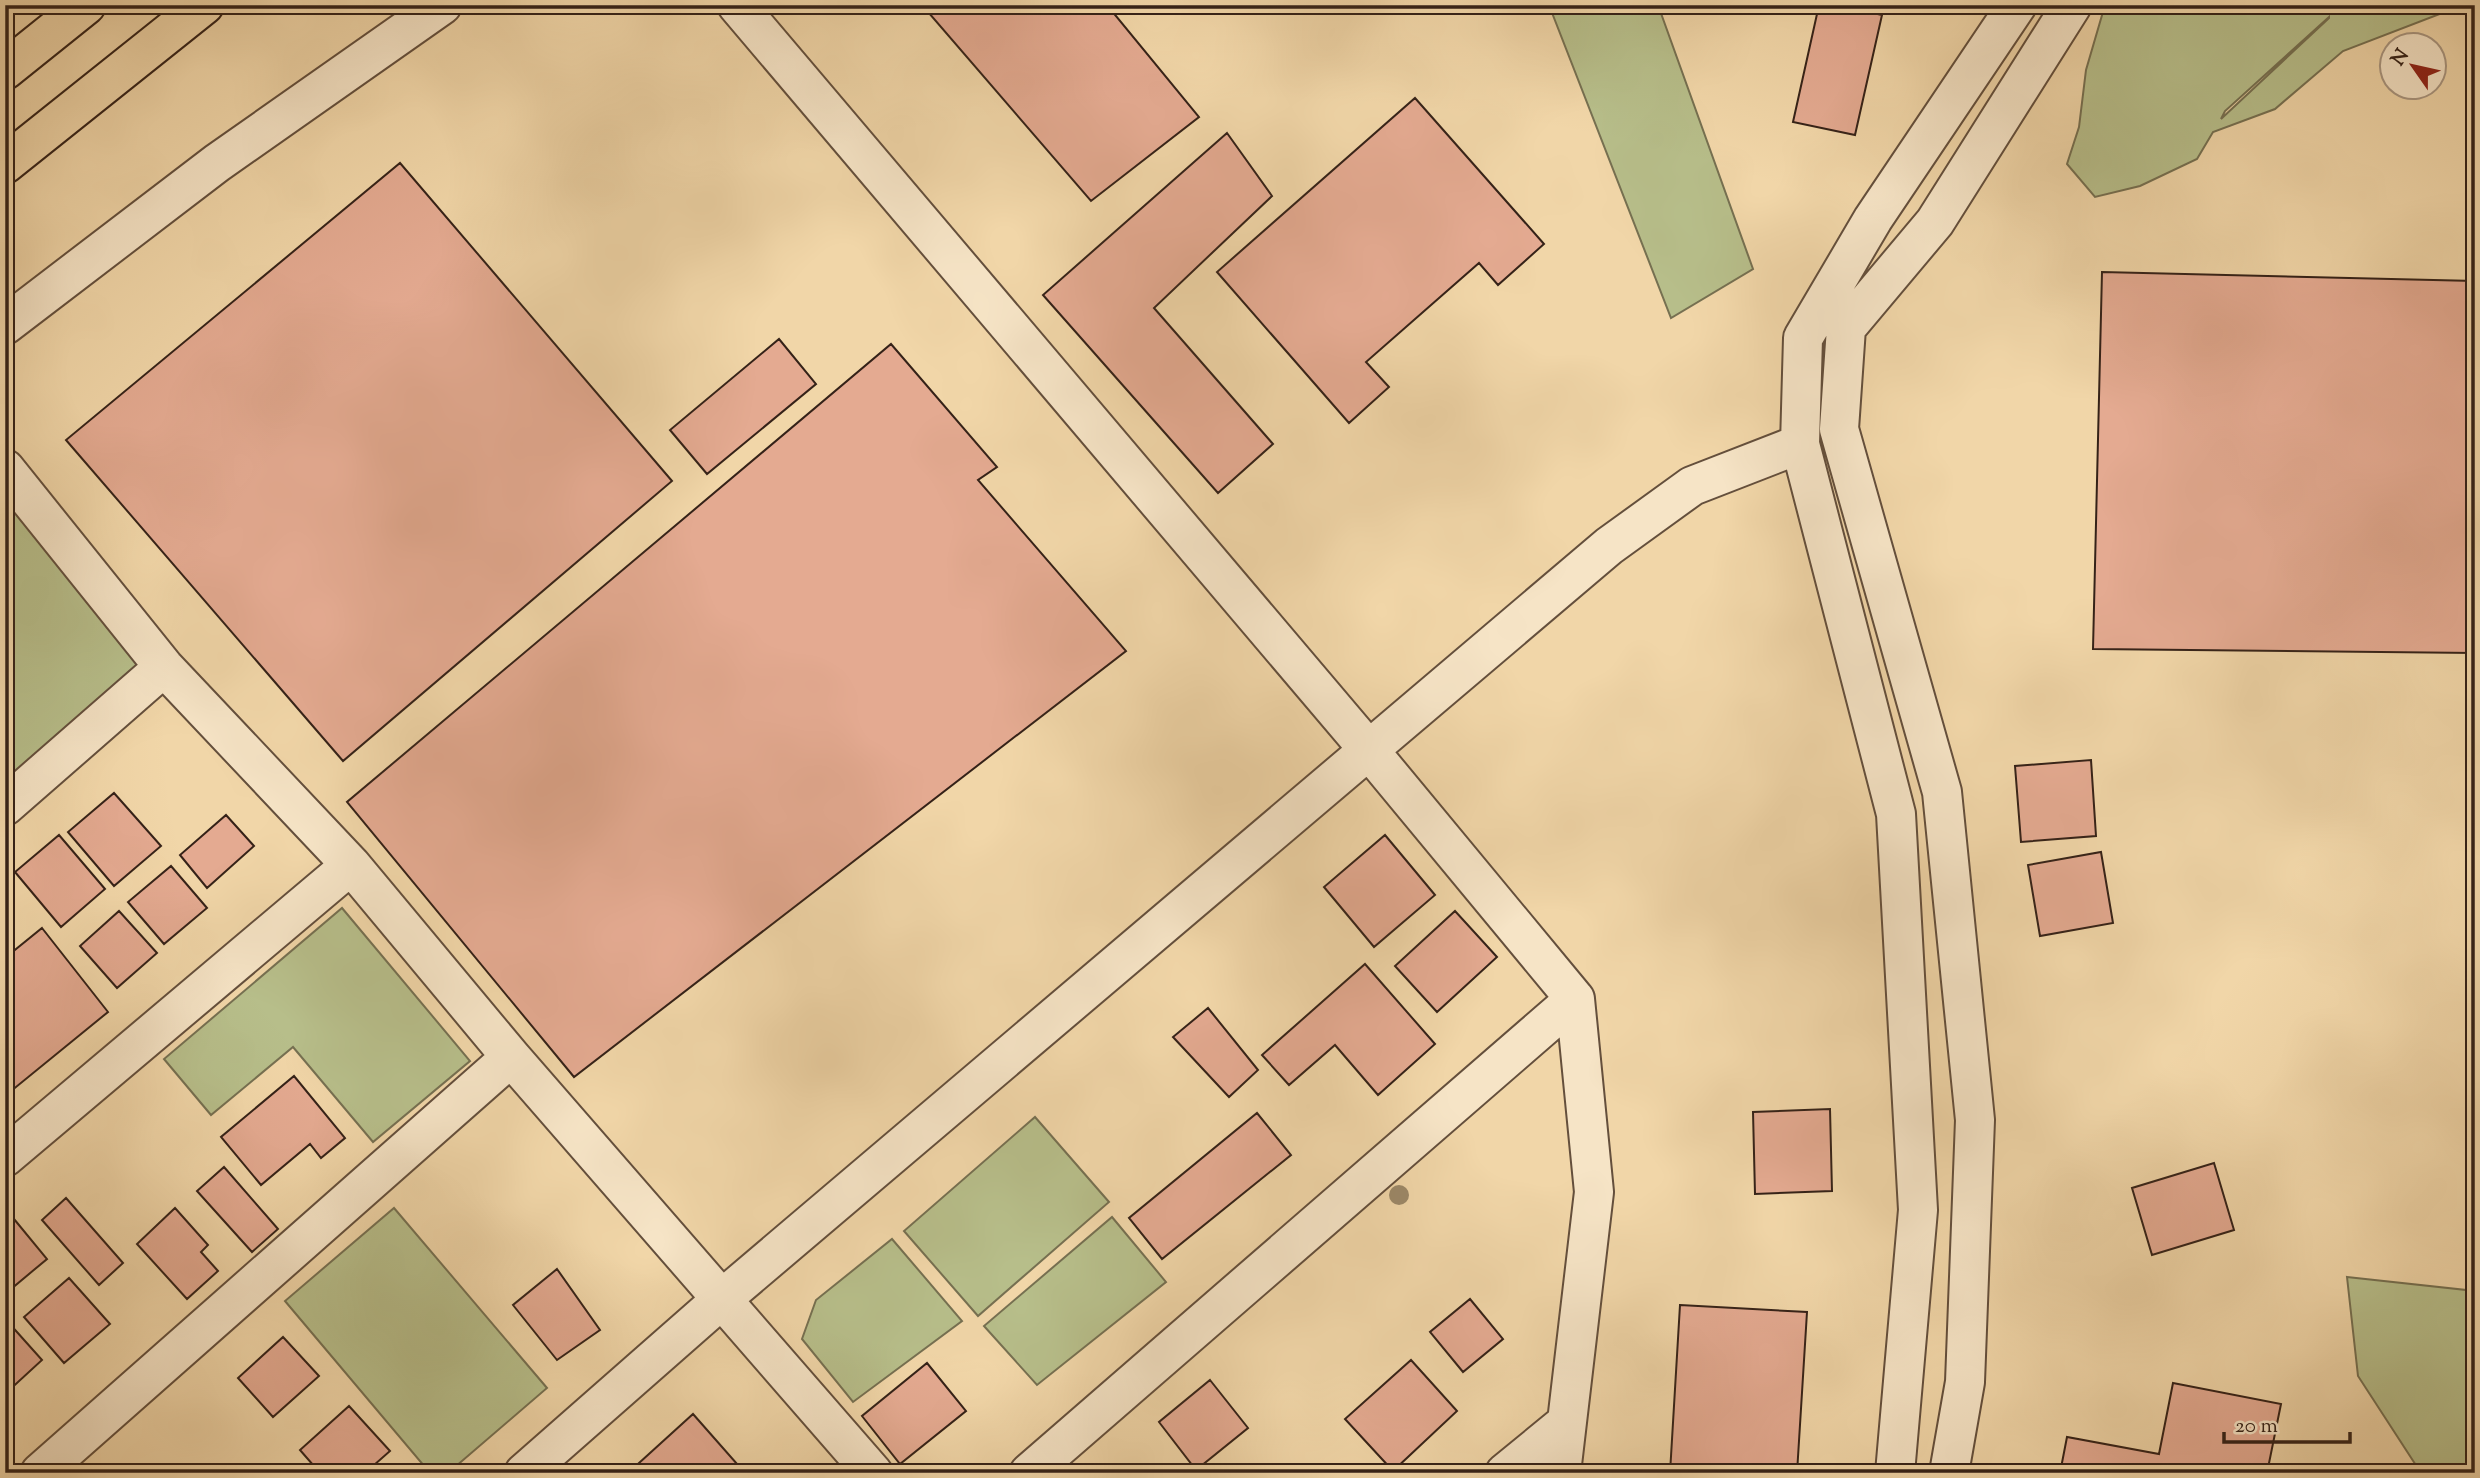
<svg xmlns="http://www.w3.org/2000/svg" width="2480" height="1478" font-family="'Sorts Mill Goudy',serif">
<rect width="100%" height="100%" fill="#f1d6a8"/>
<filter id="stains"><feTurbulence type="fractalNoise" baseFrequency=".00286" numOctaves="4"/><feColorMatrix values="0 0 0 0 .2 0 0 0 0 .09 0 0 0 0 .02 0 0 0 .5 -.17"/></filter>
<radialGradient id="worn" r=".72"><stop offset=".6" stop-color="#630" stop-opacity="0"/><stop offset="1" stop-color="#630" stop-opacity=".3"/></radialGradient>
<path fill="#b7be8a" stroke="#767051" stroke-width="2" fill-rule="evenodd" d="M1549 5H1658L1753 269 1671 318Z
M2105 5H2463L2343 51 2275 109 2213 132 2197 159 2140 186 2095 197 2067 164 2079 127 2086 70ZM2329 17V18L2221 119 2225 111Z
M5 496 153 676 5 796Z
M342 908 470 1061 373 1142 293 1047 211 1115 164 1059Z
M1035 1117 1109 1202 978 1316 904 1231Z
M394 1208 547 1388 448 1473H430L285 1301Z
M1112 1217 1166 1282 1037 1385 984 1326Z
M892 1239 962 1321 853 1402 802 1339 816 1300Z
M2347 1277 2475 1291V1473H2421L2358 1376Z"/>
<path fill="#e4aa91" stroke="#352218" stroke-width="2" d="M922 5H1107L1199 117 1091 201Z
M1819 5H1838L1882 15 1855 135 1793 122Z
M1415 98 1544 244 1498 285 1479 263 1366 362 1389 387 1349 423 1217 272Z
M1227 133 1272 196 1154 308 1273 444 1218 493 1043 295Z
M400 163 672 481 343 761 66 440Z
M2102 272 2475 281V653L2093 649Z
M779 339 816 384 707 474 670 430Z
M891 344 997 467 978 480 1126 651 574 1077 347 802Z
M2091 760 2096 836 2021 842 2015 766Z
M114 793 161 846 114 886 68 832Z
M226 815 254 846 207 888 180 855Z
M59 835 105 889 61 927 15 872Z
M1385 835 1435 895 1374 947 1324 887Z
M2101 852 2113 923 2040 936 2028 865Z
M171 866 207 908 164 944 128 902Z
M119 911 157 953 117 988 80 946Z
M1455 911 1497 957 1437 1012 1395 966Z
M42 928 108 1012 5 1096V958Z
M1365 964 1435 1044 1378 1095 1335 1045 1289 1085 1262 1055Z
M1208 1008 1258 1070 1229 1097 1173 1037Z
M294 1076 345 1138 321 1158 310 1144 261 1185 221 1137Z
M1830 1109 1832 1191 1755 1194 1753 1112Z
M1257 1113 1291 1155 1162 1259 1129 1218Z
M2214 1163 2234 1230 2152 1255 2132 1188Z
M224 1167 278 1229 252 1252 197 1191Z
M66 1198 123 1263 99 1285 42 1220Z
M175 1208 208 1245 201 1252 218 1271 187 1299 137 1244Z
M14 1219 47 1259 5 1294V1226Z
M557 1269 600 1330 557 1360 513 1305Z
M69 1278 110 1324 64 1363 24 1317Z
M1470 1299 1503 1339 1463 1372 1430 1332Z
M1680 1305 1807 1312 1797 1473H1670Z
M8 1322 42 1360 5 1394V1325Z
M283 1337 319 1376 273 1417 238 1378Z
M1411 1360 1457 1411 1393 1471 1345 1419Z
M927 1363 966 1411 900 1464 862 1416Z
M1210 1380 1248 1428 1196 1470 1159 1422Z
M2173 1383 2281 1404 2267 1473H2060L2067 1437 2159 1454Z
M349 1406 390 1451 365 1473H320L300 1450Z
M693 1414 745 1473H628Z"/>
<g fill="none" stroke-linecap="round" stroke-linejoin="round">
<g stroke="#644f3c" stroke-width="42">
<path id="minor" d="M737 5 1368 749 1575 999 1594 1192 1561 1473
M5 325 217 163 442 5
M5 469 164 667 351 865 511 1057 873 1473
M5 806 164 667
M5 1157 351 865
M40 1473 511 1057
M524 1473 722 1299 1609 546 1692 486 1800 444
M1029 1473 1575 999
M1505 1473 1566 1423
M1895 1473 1918 1210 1896 814 1800 444 1803 338 1873 219 2017 5
M1949 1473 1965 1382 1975 1120 1942 792 1839 429 1846 328 1935 222 2072 5"/>
</g>
<g stroke="#352218" stroke-width="42">
<path id="highway" d="M5 70 86 5
M5 164 204 5"/>
</g>
<use href="#minor" stroke="#f6e4c6" stroke-width="38"/>
<use href="#highway" stroke="#f1d6a8" stroke-width="38"/>
</g>
<circle fill="#9c8868" cx="1399" cy="1195" r="10"/>
<rect width="2480" height="1478" fill="none" stroke="#f1d6a8" stroke-width="28"/>
<rect x="7" y="7" width="2466" height="1464" fill="none" stroke="#352218" stroke-width="3.5"/>
<rect x="14" y="14" width="2452" height="1450" fill="none" stroke="#352218" stroke-width="2"/>
<g transform="translate(2413 66) rotate(304)"><circle r="33" fill="#f6e4c6" stroke="#a99680" stroke-width="2"/>
<path d="M0-5L12 26L0 18L-12 26Z" fill="#8f2418"/>
<text y="-10" font-size="19" font-weight="bold" text-anchor="middle" fill="#352218">N</text>
</g>
<path d="M2224 1432v10h126v-10" fill="none" stroke="#352218" stroke-width="3.5"/>
<text x="2235" y="1432" font-size="21" fill="#352218" stroke="#f6e4c6" stroke-width="5" paint-order="stroke">20 m</text>
<rect width="100%" height="100%" filter="url(#stains)"/>
<rect width="100%" height="100%" fill="url(#worn)"/>
</svg>
